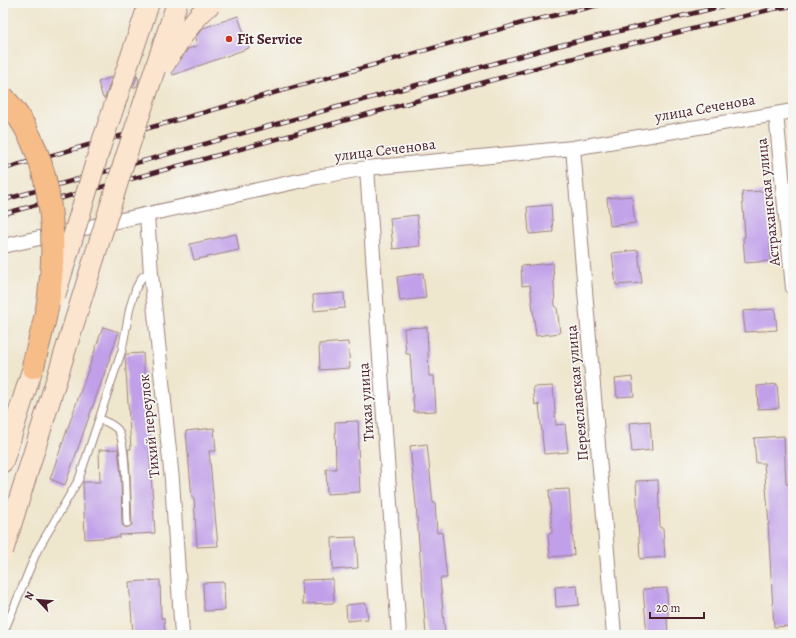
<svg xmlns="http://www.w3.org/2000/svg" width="796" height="638" font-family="Alegreya,serif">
<rect width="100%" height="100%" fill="#f6f6f2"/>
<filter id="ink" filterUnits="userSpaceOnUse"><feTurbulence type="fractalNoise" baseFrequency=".025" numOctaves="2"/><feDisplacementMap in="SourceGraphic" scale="8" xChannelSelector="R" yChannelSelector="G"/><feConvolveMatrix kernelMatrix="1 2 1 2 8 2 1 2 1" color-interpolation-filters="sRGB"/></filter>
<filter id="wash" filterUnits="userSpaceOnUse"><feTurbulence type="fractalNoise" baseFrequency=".012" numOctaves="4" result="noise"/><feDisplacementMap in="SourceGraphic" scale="16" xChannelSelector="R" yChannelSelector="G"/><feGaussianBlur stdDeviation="0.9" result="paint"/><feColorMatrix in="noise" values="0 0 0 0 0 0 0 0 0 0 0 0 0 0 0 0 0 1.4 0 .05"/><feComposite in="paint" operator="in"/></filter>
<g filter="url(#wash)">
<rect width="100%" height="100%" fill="#efe6ce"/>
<g id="blocks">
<path fill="#c1a0e9" d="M238 16 249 48 173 75 172 72 188 49 197 46 195 38 203 28Z
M137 75 139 81 137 86 133 88Z
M112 77 105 98H103L98 82Z
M767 191 771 261 745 263 743 238 745 237 742 192Z
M632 196 635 223 610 226 607 198Z
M551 205 553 232 529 234 527 207Z
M417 215 420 246 393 249 390 218Z
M236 234 239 250 194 260 190 244Z
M638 250 642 283 616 285 612 253Z
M553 263 555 307H557L560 333 536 336 530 285 522 286 521 266Z
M423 273 426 298 400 301 397 277Z
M344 293 345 308 314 311 313 295Z
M775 309 777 330 745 332 743 311Z
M103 327 119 332 65 485 50 479Z
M427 327 429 376H434L436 411 414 412 410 354H406L404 328Z
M348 342 350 368 320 370 319 344Z
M143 353 155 533 119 535 120 537 85 539 83 482H100L99 450 118 449 121 475 122 523 123 526 127 528 132 525 130 474 128 449H131L125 356 126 354Z
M632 377 634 396 617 397 615 379Z
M777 384 779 408 758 409 757 386Z
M553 386 556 425 565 424 568 452 544 454 539 404 535 405 533 387Z
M358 421 359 443 358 444 360 492 327 494 326 469H336L335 422Z
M650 421 652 450 632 452 629 423Z
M214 428 216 451H209L218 546 197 547 194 498H192L186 431Z
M784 436 786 484H789L792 515 793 626 774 627 768 524H769L764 463H756L754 438Z
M427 444 433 503H435L437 533 442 532 447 578H440L445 635H426L416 504 410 446Z
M658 480 660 528H663L665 557 640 559 636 481Z
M569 489 574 555 550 557 548 534 552 533 549 490Z
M356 537 358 568 333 570 332 538Z
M333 579 334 603 303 604 302 580Z
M160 580 161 618H164L165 635H133L129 582Z
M224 582 225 610 204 611 203 583Z
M577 585 579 605 556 607 555 587Z
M667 588 668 616H667L668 635H647L643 589Z
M366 603 368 619 347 621 346 605Z"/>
</g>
</g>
<g filter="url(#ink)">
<use href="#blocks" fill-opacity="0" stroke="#9c827c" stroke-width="1"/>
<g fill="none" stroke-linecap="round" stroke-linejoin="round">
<g stroke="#9c827c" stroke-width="9">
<path id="lane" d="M99 419C106 422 113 424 118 430 127 445 126 503 127 523
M3 634 37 551 79 479 122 350 130 307 136 288 142 277 145 275 151 274"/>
</g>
<g stroke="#9c827c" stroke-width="16">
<path id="street" d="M776 114 793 288
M573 148 614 635
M367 168 399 635
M147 215 151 274 172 480 182 635
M3 246 317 177 367 168 573 148 793 111"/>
</g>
<g stroke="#9c827c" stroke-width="22">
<path id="secondary" d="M3 462 33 367"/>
</g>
<use href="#lane" stroke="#fff" stroke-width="7"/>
<use href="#street" stroke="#fff" stroke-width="14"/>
<use href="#secondary" stroke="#fce5cf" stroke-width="20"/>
<g stroke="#4a1f2b" stroke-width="4.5">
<path id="rail" d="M3 169 522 23 608 3
M3 200 557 46 736 3
M3 214 562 61 773 9 793 6"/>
</g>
<use href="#rail" stroke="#f6f6f2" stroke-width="3" stroke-dasharray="9" stroke-linecap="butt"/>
<g stroke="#9c827c" stroke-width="22" stroke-linecap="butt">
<path id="secondary-bridge" d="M166 62C179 41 192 19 212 3
M55 296 100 148 149 3
M3 551 126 156 177 3"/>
</g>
<g stroke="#9c827c" stroke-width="24" stroke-linecap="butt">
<path id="highway-bridge" d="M3 97C51 149 58 229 49 296 46 320 38 344 33 367"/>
</g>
<use href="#secondary-bridge" stroke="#fce5cf" stroke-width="20"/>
<use href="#highway-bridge" stroke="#f7bd88" stroke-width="22"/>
</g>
</g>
<circle fill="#c8321e" stroke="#f6f6f2" stroke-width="1.5" cx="229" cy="39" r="4"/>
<g text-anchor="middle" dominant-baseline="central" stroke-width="3.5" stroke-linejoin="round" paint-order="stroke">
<g font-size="15" font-weight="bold" fill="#4a1f2b" stroke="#f6f6f2" text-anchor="start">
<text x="237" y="39">Fit Service</text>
</g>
<g font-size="15" fill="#4a1f2b" stroke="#f6f6f2">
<text transform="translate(705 108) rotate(-10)">улица Сеченова</text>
<text transform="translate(385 150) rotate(-7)">улица Сеченова</text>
<text transform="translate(768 202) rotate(-96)">Астраханская улица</text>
<text transform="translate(577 393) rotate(-95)">Переяславская улица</text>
<text transform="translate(366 402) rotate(-94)">Тихая улица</text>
<text transform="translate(149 426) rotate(-96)">Тихий переулок</text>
</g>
</g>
<rect width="796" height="638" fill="none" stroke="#f6f6f2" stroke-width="16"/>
<g transform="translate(38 600) rotate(296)" stroke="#f6f6f2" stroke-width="3" paint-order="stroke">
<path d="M0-3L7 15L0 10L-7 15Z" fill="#4a1f2b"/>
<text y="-6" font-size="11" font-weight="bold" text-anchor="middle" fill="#4a1f2b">N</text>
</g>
<path d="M650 612v6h54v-6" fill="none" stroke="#4a1f2b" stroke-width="2"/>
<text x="656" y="612" font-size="12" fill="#4a1f2b" stroke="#f6f6f2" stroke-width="3" paint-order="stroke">20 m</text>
</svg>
